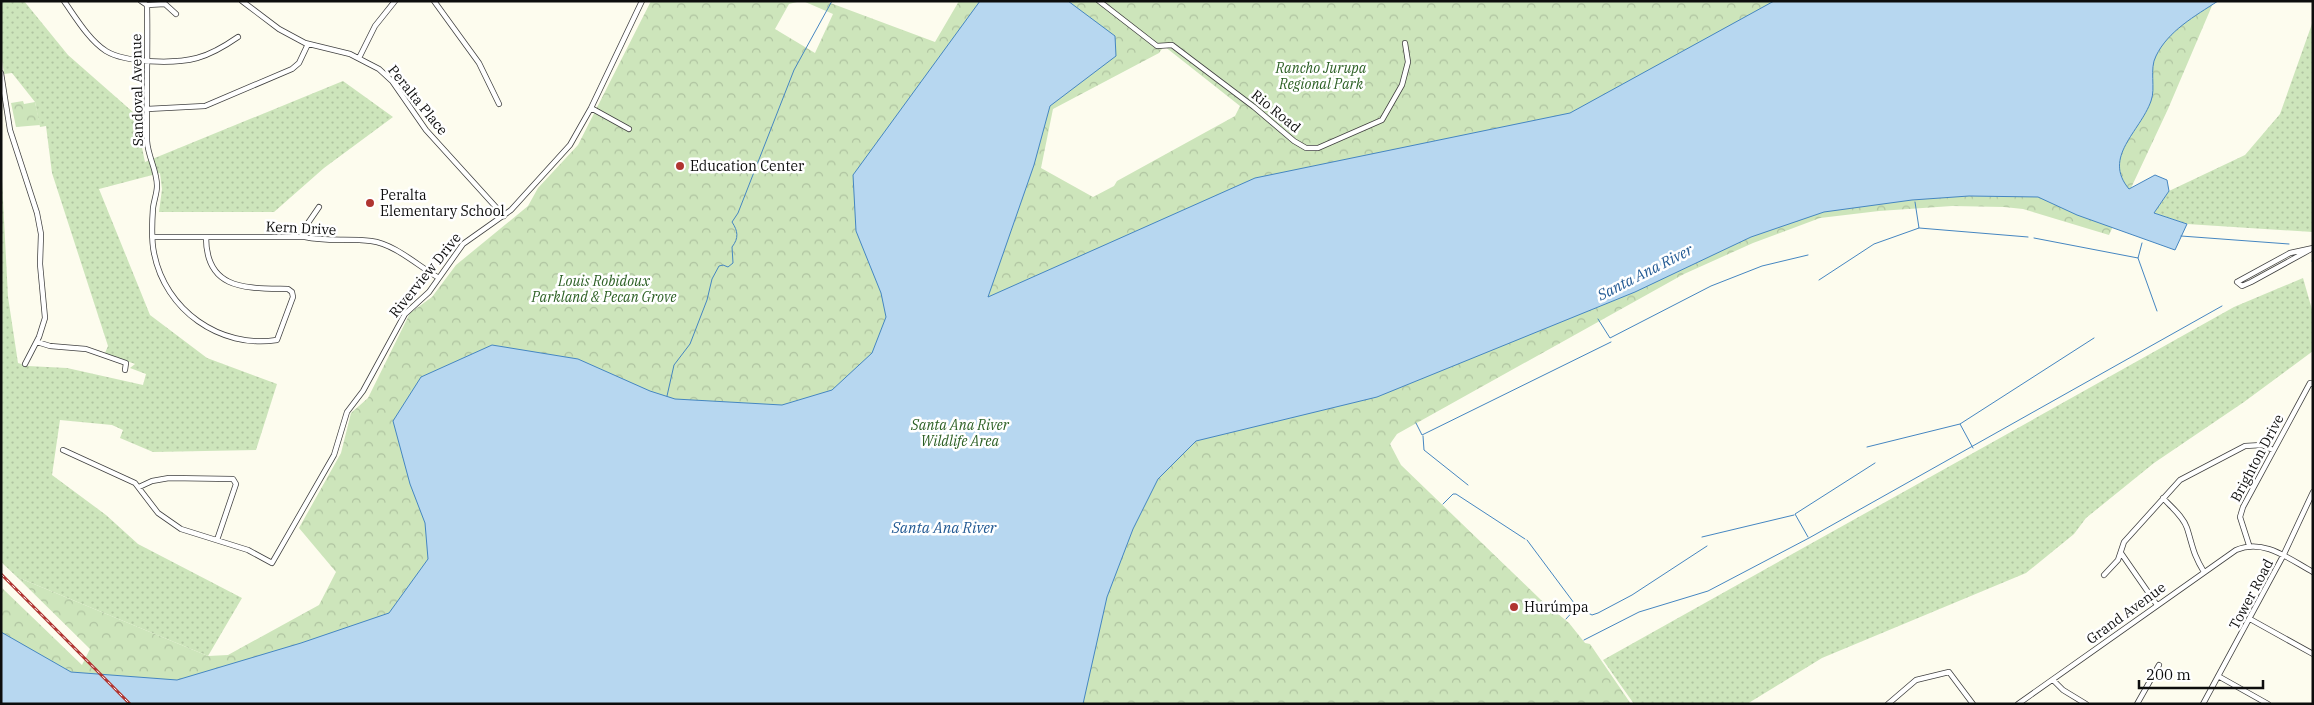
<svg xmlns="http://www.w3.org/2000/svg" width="2314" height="705" font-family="'IBM Plex Serif',serif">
<defs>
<pattern id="grass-dots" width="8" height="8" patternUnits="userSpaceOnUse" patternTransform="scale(1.25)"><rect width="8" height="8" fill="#cde5bb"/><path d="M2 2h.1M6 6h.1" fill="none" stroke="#afc3a0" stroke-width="1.8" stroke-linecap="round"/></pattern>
<pattern id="park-crowns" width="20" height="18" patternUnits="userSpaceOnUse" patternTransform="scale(1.25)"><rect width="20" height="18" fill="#cde5bb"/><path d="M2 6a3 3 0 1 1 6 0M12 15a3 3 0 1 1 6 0" fill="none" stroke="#afc3a0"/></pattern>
</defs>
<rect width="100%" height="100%" fill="#fdfcee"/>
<path fill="url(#grass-dots)" d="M1 1H24L68 55 142 120 141 143 145 162 343 81 393 117 324 168 274 212H159L162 189 160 173 99 189 150 315 207 358 277 384 256 450 153 452 120 438 123 430 112 425 60 420 52 475 106 515 138 544 242 598 208 656 17 577 1 562V161L8 297 18 363 28 366 67 368 143 385 146 374 130 368 135 364 105 353 108 346 52 173 46 126 40 127 35 102 12 73 4 74 1 54Z
M2313 21V232L2187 224 2154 213 2169 191 2245 155 2280 114Z
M2303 278 2313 313V351L2244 402 2154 463 2086 518 2074 534 2026 573 1822 658 1747 704H1634L1603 660 2234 307Z"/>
<path fill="url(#park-crowns)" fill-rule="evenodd" d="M651 1H801L789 4 775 29 815 53 833 14 803 1H825L935 42 959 1H2214L2168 109 2109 235 2023 209 2004 207 1952 206 1879 211 1820 218 1753 243 1684 274 1397 434 1390 444 1401 465 1541 600 1569 623 1585 643 1590 644 1631 704H1V587L82 665 90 649 17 577 208 656 228 655 319 605 336 572 299 528 341 453 351 413 368 398 410 313 432 297 456 265 528 206 538 188 578 145ZM1164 46 1240 106 1235 116 1117 181 1114 186 1093 197 1041 168 1053 109 1159 53Z
M23 101 24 104 35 102 40 125 16 127 11 103Z"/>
<path fill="#b7d7f0" stroke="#4586c1" d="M980 1H1068L1115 36 1116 56 1050 106 1034 165 988 297 1255 178 1570 113 1774 1H2218C2195 16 2168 31 2156 56 2149 69 2156 88 2151 101 2140 132 2102 157 2129 189L2155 175 2167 180 2169 191 2154 213 2187 224 2175 250 2077 215 2038 197 1969 196 1912 200 1824 212 1751 237 1635 292 1377 397 1196 441 1158 479 1133 529 1107 597 1083 704H1V632L71 672 177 680 301 643 389 613 428 559 425 523 410 484 393 421 421 377 492 345 578 359 650 391 675 399 782 405 832 390 872 353 886 317 881 293 856 231 853 175Z"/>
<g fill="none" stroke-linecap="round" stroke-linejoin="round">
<path stroke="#4586c1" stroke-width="1" d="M1919 228 2028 237
M2181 236 2289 244
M2034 238 2138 258 2142 243
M2138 258 2157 311
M2312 261 2313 263
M1819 280 1874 244 1919 228 1915 202
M1598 319 1610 338 1711 286 1762 266 1808 255
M667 396 674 365 690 344 707 300 712 279 719 266 723 265 728 267 733 263 732 247C739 238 738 231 732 222L738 213 794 70 832 1
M1416 423 1422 435 1611 342
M1423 436 1424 450 1468 485
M1867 447 1960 424
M1973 448 1960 424 2094 338
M1443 504 1453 494H1456L1525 539
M1702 537 1794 515
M1808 537 1795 514 1875 463
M1527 540 1577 607
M1566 619 1577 607 1592 615 1598 613 1632 595 1707 546
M1584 640 1639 612 1708 591 1809 538 2222 306"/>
<g stroke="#404040" stroke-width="6">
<path id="minor" d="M64 1C76 18 89 40 106 51 126 63 174 64 197 58 212 54 225 46 238 37
M141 1 147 5C148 51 146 96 147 141 148 157 157 170 157 186 157 193 154 200 153 208 152 222 151 239 154 253 165 310 220 349 277 340L293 297 292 292 288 289C247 288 206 291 206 237
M242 1 279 29 305 43 350 54 379 69 392 81 426 130 504 216
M434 1 479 63 499 104
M1099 1 1157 46 1172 45 1254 107 1294 141 1306 148H1318L1382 120 1402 85 1408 62 1405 43
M147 5 165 4 176 14
M359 58 375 26 395 1
M1 73 10 130 37 213 41 234 40 264 45 318 39 337 25 364
M591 108 629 129
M147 109 205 106 292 69 299 63 308 44
M153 237H305C327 242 348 238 371 241 395 244 418 266 439 278
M305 237 308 223 319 207
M2313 248 2251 282 2242 286 2237 282 2290 253Z
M37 342 50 346 86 349 126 363 125 370
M63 450 135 483 158 513 181 529 248 550 272 563 334 455 347 412 363 391 405 314 429 292 463 244 511 210 570 145 591 108 642 1
M139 487 152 481 169 478 233 479 236 484 217 540
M2163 498C2171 507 2183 516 2187 528 2193 547 2193 554 2204 572
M2249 545 2240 517 2243 507 2310 383 2313 384
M2121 553 2157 605
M2104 575 2118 560 2124 542 2180 480 2245 446 2262 445 2273 450
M2250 619 2313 654
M2218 676 2268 704
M2053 680 2063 690 2086 704
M1888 704 1916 680 1949 672 1973 704
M2018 704 2236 550C2264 538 2289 559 2313 572
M2137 704 2159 665
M2203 704 2283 556 2313 492"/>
</g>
<use href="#minor" stroke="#fff" stroke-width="4.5"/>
<g stroke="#b03531" stroke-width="3">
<path id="rail" d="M1 574 130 704"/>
</g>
<use href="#rail" stroke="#fff" stroke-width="1" stroke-dasharray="4" stroke-linecap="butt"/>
</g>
<g fill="#b03531" stroke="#fff" stroke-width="2">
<circle cx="680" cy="166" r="5"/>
<circle cx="370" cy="203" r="5"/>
<circle cx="1514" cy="607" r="5"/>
</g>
<g text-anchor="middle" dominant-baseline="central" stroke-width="5" stroke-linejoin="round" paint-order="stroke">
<g font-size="14" font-style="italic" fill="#2b5f23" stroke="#fff">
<text x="1321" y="68">Rancho Jurupa<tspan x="1321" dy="16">Regional Park</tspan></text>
<text x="604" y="281">Louis Robidoux<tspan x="604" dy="16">Parkland &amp; Pecan Grove</tspan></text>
<text x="960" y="425">Santa Ana River<tspan x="960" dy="16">Wildlife Area</tspan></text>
</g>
<g font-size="14" fill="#0d0d0d" stroke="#fff">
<text transform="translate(137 90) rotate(-91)">Sandoval Avenue</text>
<text transform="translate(418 100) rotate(51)">Peralta Place</text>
<text transform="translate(1276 111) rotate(39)">Rio Road</text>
<text transform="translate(301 228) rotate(3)">Kern Drive</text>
<text transform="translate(425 275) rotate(-51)">Riverview Drive</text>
<text transform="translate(2257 458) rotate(-62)">Brighton Drive</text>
<text transform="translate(2251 594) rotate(-62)">Tower Road</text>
<text transform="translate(2126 613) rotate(-36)">Grand Avenue</text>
</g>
<g font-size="14" fill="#0d0d0d" stroke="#fff" text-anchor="start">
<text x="690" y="166">Education Center</text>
<text x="380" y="195">Peralta<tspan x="380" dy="16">Elementary School</tspan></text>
<text x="1524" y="607">Hurúmpa</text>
</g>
<g font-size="15" font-style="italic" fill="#215993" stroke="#fff">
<text transform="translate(1645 272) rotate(-27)">Santa Ana River</text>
<text x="944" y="527">Santa Ana River</text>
</g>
</g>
<rect width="2314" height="705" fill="none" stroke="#0d0d0d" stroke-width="5"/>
<path d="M2139 680v8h124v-8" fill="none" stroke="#0d0d0d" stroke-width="2.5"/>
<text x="2146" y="680" font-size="15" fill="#0d0d0d" stroke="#ffffff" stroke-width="4" paint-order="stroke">200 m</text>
</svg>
